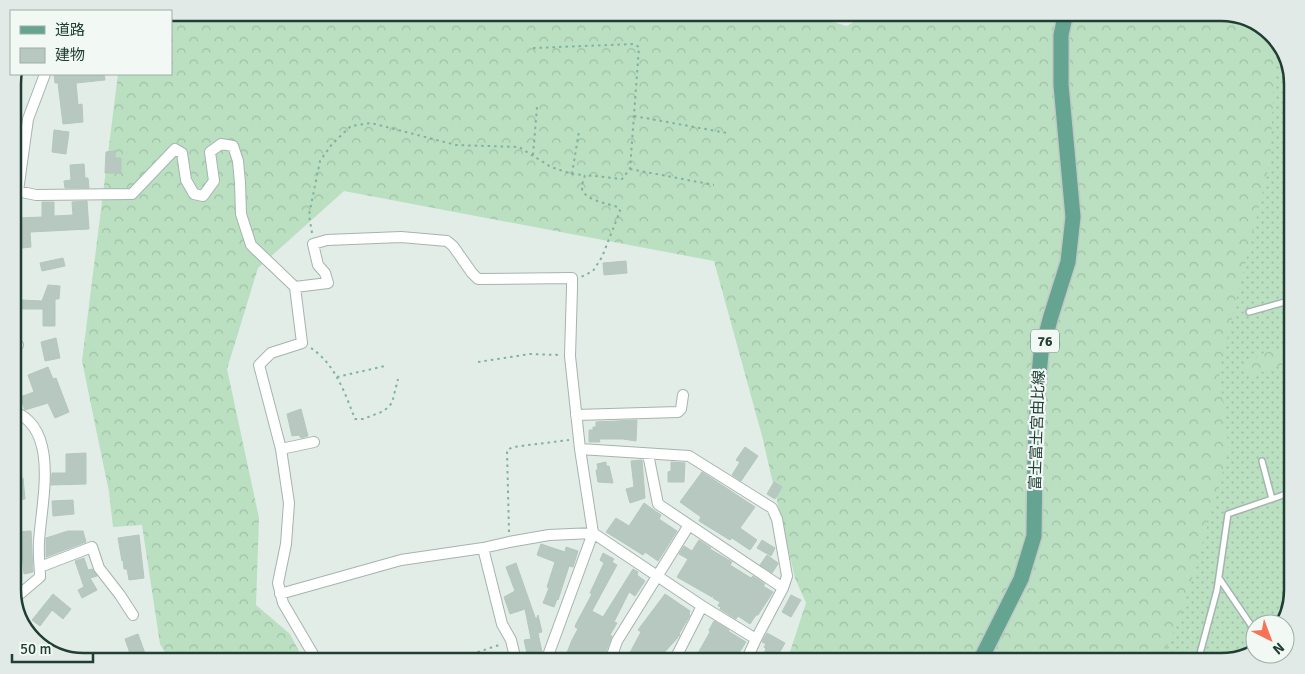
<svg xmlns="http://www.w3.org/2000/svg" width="1305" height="674" font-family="Signika,'Noto Sans JP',sans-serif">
<defs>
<pattern id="grass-dots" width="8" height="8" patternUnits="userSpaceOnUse" patternTransform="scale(1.25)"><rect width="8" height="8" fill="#badfc1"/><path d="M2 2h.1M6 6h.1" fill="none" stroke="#a0c0a6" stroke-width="1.8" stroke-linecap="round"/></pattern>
<pattern id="forest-crowns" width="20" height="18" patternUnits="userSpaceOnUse" patternTransform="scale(1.25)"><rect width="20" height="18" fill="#badfc1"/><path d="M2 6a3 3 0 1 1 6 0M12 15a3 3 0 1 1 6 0" fill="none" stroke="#a0c0a6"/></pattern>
</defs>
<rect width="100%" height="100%" fill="#e2ede7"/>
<path fill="url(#grass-dots)" d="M1257 24 1281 45 1292 80V590L1285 622 1283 624H1255V652L1221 661H1150Z"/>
<path fill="url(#forest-crowns)" d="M798 12 847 26 870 12H1221L1253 20 1276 40 1270 162 1219 372 1229 450 1198 559 1180 617 1161 661H787L806 603 795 578 762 436 714 261 344 191 258 268 227 369 259 518 256 605 290 634 304 661H170L160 644 142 525 113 527 109 492 82 361 118 74H171V13Z
M1292 344V361L1252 376 1241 367 1262 354Z"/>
<path fill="#b7c8c0" stroke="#b4c7be" d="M54 74H104L105 80 76 83 78 105 82 104 83 122 63 124 58 83H55Z
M54 130 69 132 66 154 52 152Z
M115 151V158H121V173H105L106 152Z
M84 164 85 178H88L89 188H65L64 181 71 180 70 165Z
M87 201 89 229 30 232 31 247 13 249V224L18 223V218L42 217V202H54V216L73 215 72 202Z
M63 258 65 266 42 271 40 263Z
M626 261 627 273 604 275 603 263Z
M48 285 60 286 59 299H55V326H43V309H22V300L42 301Z
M56 338 60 358 45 361 41 342Z
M48 367 53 379 56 378 69 412 55 418 48 403 25 410 20 397 34 392 28 375Z
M301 409 308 436 301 438 299 435 292 436 287 414Z
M637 420 636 441 623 439H599L600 442H589V430H593V427H596V422Z
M745 447 758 456 741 481 732 475 740 462 736 460Z
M86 453V484L51 485 52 473H66V454Z
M642 460 645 498 630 503 626 489 634 487 631 461Z
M606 462V466H609L613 483 598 482 596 470H598L597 464Z
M671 462 685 463 684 482H668V472L671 471Z
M702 472 755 507 740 528 757 540 750 550 732 538 730 540 699 521 701 517 680 502Z
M23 478 25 499 16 500 14 479Z
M774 482 782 487 775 499 767 494Z
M73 500 74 514 53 516 52 501Z
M644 503 661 515 659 519 677 531 658 561 645 552 643 555 606 532 616 518 629 526Z
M31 531 33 572 24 574 22 552 17 553 16 546H14L13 532Z
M68 531H83L86 542 46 557V538Z
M139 535 144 578 129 580 127 569H124L123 560 122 561 118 538Z
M699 540 711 548 710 549 732 562 730 565 751 578 753 576 765 584 763 586 773 592 758 615H756L750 624 738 616 736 619 720 609 721 607 718 606 720 602 713 598 714 596 713 595 712 597 677 577 688 559 679 554 684 546 692 551Z
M762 540 775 548 771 556 757 548Z
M541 544 565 552 566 547 578 551 573 567 569 566 558 600 557 599 554 607 543 603 549 588 547 587 555 562 537 555Z
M603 553 614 559 612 562 617 565 592 611 603 617 633 569 638 572 637 575 645 581 635 596 629 592 614 622 617 623 610 635 612 636 602 662H584L566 655 572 640 578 629 575 627 576 624 592 594 590 593 604 563 600 560Z
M767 555 778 563V564L772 573 760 565Z
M84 558 88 570 92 569 97 576 90 578 97 590 82 598 78 590 84 587 75 561Z
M516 563 536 620 538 615 542 632 538 633 542 652 539 660 525 662 524 653H527L524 640 531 639 525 609 510 614 504 597 515 591 506 567Z
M53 594 71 609 63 619 52 610 40 626 32 620Z
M665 594 690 611 689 614 690 615 679 634 680 635 663 654 660 662H625L641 632 638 630Z
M791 595 801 600 791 617 782 612Z
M714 621 729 630 728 631 746 642 739 653 734 651 729 662H693L710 632 709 630Z
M767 633 785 643 774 662H759L766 649 764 647 766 644 762 642Z
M138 634 147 659 142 662H133L125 639Z"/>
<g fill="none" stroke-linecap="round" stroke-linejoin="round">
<g stroke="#a4b5ae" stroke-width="8">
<path id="lane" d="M1249 312 1292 300
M1262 461 1272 499
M1219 578 1255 631
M1198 661 1217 590 1228 514 1292 492"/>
</g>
<g stroke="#a4b5ae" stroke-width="12">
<path id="street" d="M13 190 36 195 132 194 175 149 182 153 186 180 194 194 203 196 214 181 210 152 221 144 233 146 238 161 240 183 241 214 251 245 295 287 302 343 271 353 259 365 281 449 289 503 286 544 278 583 283 603 317 661
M18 191 28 119 45 74
M295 287 328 283 325 273 318 265 313 244 327 240 401 237 447 241 453 246 472 273 478 279 572 278V288L570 356 580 449 593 533 546 661
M13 347 18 345
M13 411C61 429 41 503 39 542 38 554 40 565 40 577L14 599
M576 415 678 412 681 409 683 395
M281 449 314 442
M580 449 689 456 772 508 777 519 787 576 783 588 756 639 746 661
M648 454 658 504 783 588
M483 548 502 624 511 640 516 661
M40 567 92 547 99 568 120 595 133 615
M280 594 401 560 483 548 509 542 549 535 593 533 702 606 756 639
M610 661 617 641 689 525
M674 661 702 606"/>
</g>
<g stroke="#c1c9c6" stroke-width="18">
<path id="primary" d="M980 661 1021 579 1034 536 1035 456 1038 386 1041 353 1051 316 1068 262 1073 217 1061 85V35L1066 12"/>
</g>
<path stroke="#81b29f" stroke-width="2" stroke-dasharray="2.5 4" stroke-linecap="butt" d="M533 48 634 44 639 47 630 169 622 179 585 175C584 179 582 183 582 187 581 199 608 204 618 207L620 211 602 257 593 271 581 277
M634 116 727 133
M533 155 537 107
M630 169 714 185
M572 174 579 131
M312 233 309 215 320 161 332 144 351 126 371 123 456 145 519 147 551 167 572 174 585 175
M311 348C335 364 345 393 355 419H363L384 411 392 403 398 379
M478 362 530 354 560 355
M337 377 385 366
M509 532 507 450 513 447 569 440
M453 661 463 657 502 644"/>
<use href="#lane" stroke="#fff" stroke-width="5"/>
<use href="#street" stroke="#fff" stroke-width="10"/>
<use href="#primary" stroke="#64a490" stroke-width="15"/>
</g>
<g text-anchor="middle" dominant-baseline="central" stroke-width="4.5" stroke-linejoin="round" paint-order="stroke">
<rect fill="#f2f9f5" stroke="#60766f" stroke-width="1" x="1031" y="329.5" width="28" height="23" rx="4"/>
<g font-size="14" font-weight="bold" fill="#213e35">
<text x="1045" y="341">76</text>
</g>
<g font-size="15" fill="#213e35" stroke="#f2f9f5">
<text transform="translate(1037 430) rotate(-88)">富士富士宮由比線</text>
</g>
</g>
<path d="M0 0H1305V674H0ZM84 21H1221A63 63 0 0 1 1284 84V590A63 63 0 0 1 1221 653H84A63 63 0 0 1 21 590V84A63 63 0 0 1 84 21Z" fill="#e1eae6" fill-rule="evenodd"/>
<path fill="none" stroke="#213e35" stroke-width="2.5" d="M84 21H1221A63 63 0 0 1 1284 84V590A63 63 0 0 1 1221 653H84A63 63 0 0 1 21 590V84A63 63 0 0 1 84 21Z"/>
<rect x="10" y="10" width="162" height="65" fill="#f2f9f5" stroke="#9eaea8"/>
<rect x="20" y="26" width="25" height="8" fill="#64a490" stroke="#9eaea8"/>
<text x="55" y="35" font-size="15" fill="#213e35">道路</text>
<rect x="20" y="48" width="25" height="15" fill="#b7c8c0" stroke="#9eaea8"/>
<text x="55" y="60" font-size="15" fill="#213e35">建物</text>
<g transform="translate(1270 639) rotate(138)"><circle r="24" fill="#f2f9f5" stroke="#9eaea8"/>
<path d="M0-4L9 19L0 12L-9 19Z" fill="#f87255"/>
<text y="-8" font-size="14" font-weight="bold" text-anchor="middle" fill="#213e35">N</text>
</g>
<path d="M12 654v8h81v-8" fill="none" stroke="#213e35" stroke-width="2.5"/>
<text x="20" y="654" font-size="15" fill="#213e35" stroke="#f2f9f5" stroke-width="4" paint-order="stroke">50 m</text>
</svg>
